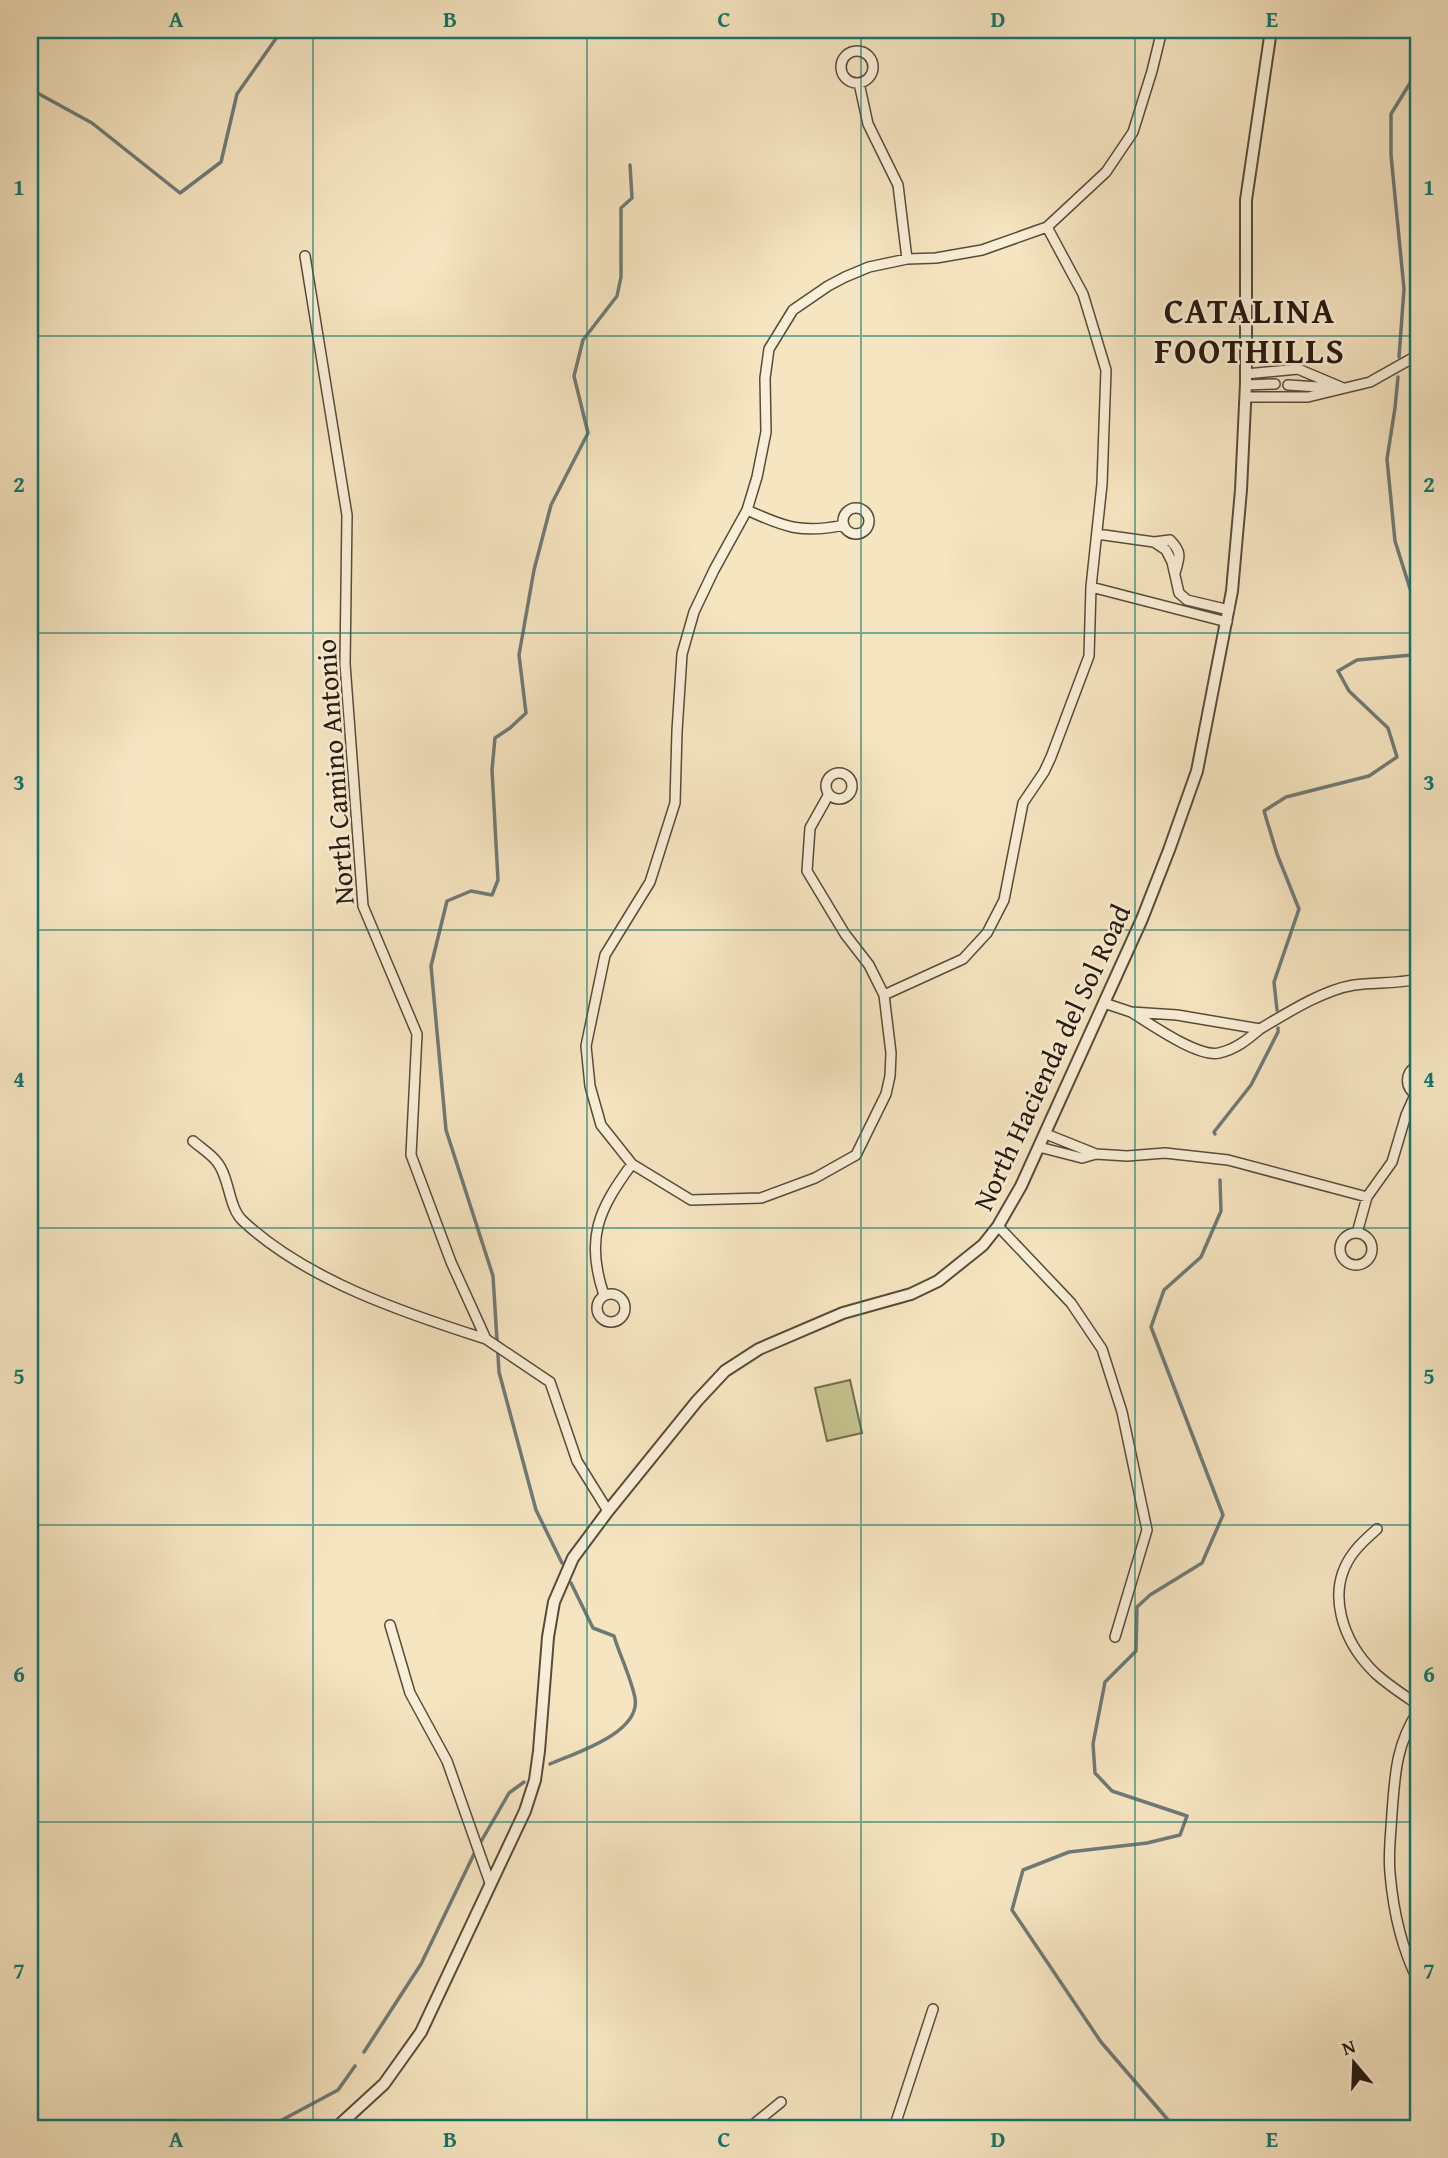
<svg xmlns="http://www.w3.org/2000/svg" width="1448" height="2158" font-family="'Gentium Book Plus',serif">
<rect width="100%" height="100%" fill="#f6e5c1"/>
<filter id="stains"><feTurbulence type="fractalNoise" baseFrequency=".00286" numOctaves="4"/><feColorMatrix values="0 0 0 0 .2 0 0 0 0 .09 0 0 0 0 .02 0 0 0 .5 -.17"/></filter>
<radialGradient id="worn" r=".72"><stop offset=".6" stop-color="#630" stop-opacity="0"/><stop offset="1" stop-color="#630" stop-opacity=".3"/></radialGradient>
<path fill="#c4c28d" stroke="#746d4d" stroke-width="2" d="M850 1380 862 1433 827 1441 815 1388Z"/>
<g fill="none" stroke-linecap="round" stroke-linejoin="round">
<path stroke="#6f7a77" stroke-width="3.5" d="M30 89 92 123 180 193 221 162 237 94 282 30
M1399 357 1404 289 1391 155V114L1418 70
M1398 377 1395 408 1387 459 1395 541 1418 614
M1277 1010 1274 982 1299 909 1277 854 1264 811 1286 797 1369 776 1397 757 1388 728 1349 691 1338 671 1357 660 1412 655 1418 646
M1215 1134 1214 1132 1251 1085 1278 1032V1028
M562 1563 536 1510 499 1372 493 1276 446 1130 431 966 447 901 471 891 492 895 498 880 492 770 495 738 510 728 526 713 519 655 534 570 551 505 588 433 574 376 583 340 617 296 621 277V208L632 198 630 165
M550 1764C575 1753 641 1733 635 1698 631 1678 620 1656 614 1636L593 1628 571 1583
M479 1845 509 1793 524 1782
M364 2052 421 1964 475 1852
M267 2128 338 2090 355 2066
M1175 2128 1101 2042 1012 1910 1023 1870 1069 1852 1147 1843 1180 1835 1187 1816 1112 1791 1095 1773 1093 1744 1105 1682 1136 1651 1137 1607 1150 1595 1202 1563 1223 1515 1151 1327 1164 1290 1201 1257 1221 1211 1220 1180"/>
<g stroke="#594b3a" stroke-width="12">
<path id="minor" d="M841 67a16 16 0 1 1 32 0a16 16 0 1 1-32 0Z
M859 83 868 124 898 185 907 259
M305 256 347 515 345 664 363 906 417 1034 411 1155 451 1262 486 1339 550 1382 577 1461 608 1511
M1246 374 1298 369 1343 388
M1246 385 1275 384
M1288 385 1334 388
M1246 397H1308L1370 382 1418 355
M843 521a13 13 0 1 1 26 0a13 13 0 1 1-26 0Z
M747 510C784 527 802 534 844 525
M1097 534 1154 542 1170 540C1182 552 1180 557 1175 573
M1154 542 1166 550 1172 562 1179 593 1187 600 1229 610
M1091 587 1227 622
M826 786a13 13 0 1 1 26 0a13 13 0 1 1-26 0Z
M829 794 810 828 807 871 845 934 869 965 884 995 891 1053 890 1076 886 1094 856 1155 815 1178 761 1198 691 1200 632 1164 601 1125 590 1086 586 1046 605 955 650 882 675 803 677 731 682 654 694 612 714 570 747 510 757 477 766 432 765 378 769 349 793 310 828 286 845 277 869 267 907 259 936 258 982 250 1047 227 1106 172 1133 132 1152 71 1162 30
M884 995 963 959 987 933 1004 900 1023 803 1044 772 1051 757 1089 656 1091 587 1102 484 1106 370 1083 294 1047 227
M1104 1003 1131 1012
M1131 1012 1177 1015 1260 1029C1247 1040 1236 1049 1219 1053 1198 1058 1149 1023 1131 1012Z
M1260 1029C1287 1013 1323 990 1354 985 1376 982 1396 984 1418 979
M1418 1065C1404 1073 1404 1088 1418 1096
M1046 1134 1096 1154
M193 1141C201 1148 211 1154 217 1162 230 1178 228 1207 243 1221 306 1280 404 1313 486 1339
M1039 1147 1082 1158 1096 1154 1127 1156 1165 1153 1228 1160 1367 1197
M998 1226 1071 1303 1102 1349 1122 1412 1147 1530 1115 1637
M1357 1233 1367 1197 1392 1162 1406 1115 1415 1095
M1340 1249a16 16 0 1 1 32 0a16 16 0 1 1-32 0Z
M597 1308a14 14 0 1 1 28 0a14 14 0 1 1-28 0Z
M604 1295C585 1239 598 1210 632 1164
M1377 1529C1369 1536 1360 1544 1354 1552 1324 1591 1343 1642 1375 1673 1388 1685 1404 1695 1418 1705
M390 1625 410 1693 447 1761 490 1883
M1418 1711C1396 1745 1395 1774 1392 1813 1391 1833 1388 1853 1390 1873 1393 1909 1402 1949 1418 1981
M749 2128 781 2102
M894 2128 933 2009"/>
</g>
<g stroke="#594b3a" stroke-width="14">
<path id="tertiary" d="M336 2128 384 2084 421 2032 525 1811 535 1780 539 1751 548 1637 554 1602 573 1558 608 1511 697 1401 725 1371 759 1349 843 1313 911 1294 938 1281 983 1245 998 1226 1021 1186 1142 919 1169 850 1197 771 1232 591 1241 490 1246 383V200L1271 30"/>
</g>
<use href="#minor" stroke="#f9eed7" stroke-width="9"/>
<use href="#tertiary" stroke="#f9eed7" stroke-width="10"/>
</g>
<path fill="none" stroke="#0f766e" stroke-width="2" stroke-opacity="0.55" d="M313 30V2128M587 30V2128M861 30V2128M1135 30V2128M30 336H1418M30 633H1418M30 930H1418M30 1228H1418M30 1525H1418M30 1822H1418"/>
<g text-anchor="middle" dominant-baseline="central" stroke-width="5" stroke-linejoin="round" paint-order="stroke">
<g font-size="28" fill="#25180d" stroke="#f9eed7">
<text transform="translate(334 772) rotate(-94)">North Camino Antonio</text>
<text transform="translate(1051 1057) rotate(-65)">North Hacienda del Sol Road</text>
</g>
<g font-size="35" font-weight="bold" letter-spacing="2" fill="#25180d" stroke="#f9eed7">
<text x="1250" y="310">CATALINA<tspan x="1250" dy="40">FOOTHILLS</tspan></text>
</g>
</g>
<rect width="1448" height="2158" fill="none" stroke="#f6e5c1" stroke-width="77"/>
<g transform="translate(1354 2063) rotate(341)" stroke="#f9eed7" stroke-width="5" paint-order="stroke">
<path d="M0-5L12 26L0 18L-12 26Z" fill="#25180d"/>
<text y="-10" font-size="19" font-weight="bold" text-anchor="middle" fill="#25180d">N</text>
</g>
<rect x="38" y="38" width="1372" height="2082" fill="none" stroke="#0f766e" stroke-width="2.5"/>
<g font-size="23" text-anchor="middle" font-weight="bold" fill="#0f766e">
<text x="176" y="27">A</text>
<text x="450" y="27">B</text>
<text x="724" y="27">C</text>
<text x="998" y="27">D</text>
<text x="1272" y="27">E</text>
<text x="19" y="195">1</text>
<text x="1429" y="195">1</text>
<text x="19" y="492">2</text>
<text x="1429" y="492">2</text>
<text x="19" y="790">3</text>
<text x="1429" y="790">3</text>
<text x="19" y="1087">4</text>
<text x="1429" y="1087">4</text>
<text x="19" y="1384">5</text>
<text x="1429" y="1384">5</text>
<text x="19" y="1682">6</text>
<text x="1429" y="1682">6</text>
<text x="19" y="1979">7</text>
<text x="1429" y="1979">7</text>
<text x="176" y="2147">A</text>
<text x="450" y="2147">B</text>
<text x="724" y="2147">C</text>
<text x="998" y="2147">D</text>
<text x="1272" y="2147">E</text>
</g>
<rect width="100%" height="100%" filter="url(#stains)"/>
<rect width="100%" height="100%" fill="url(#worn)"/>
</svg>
